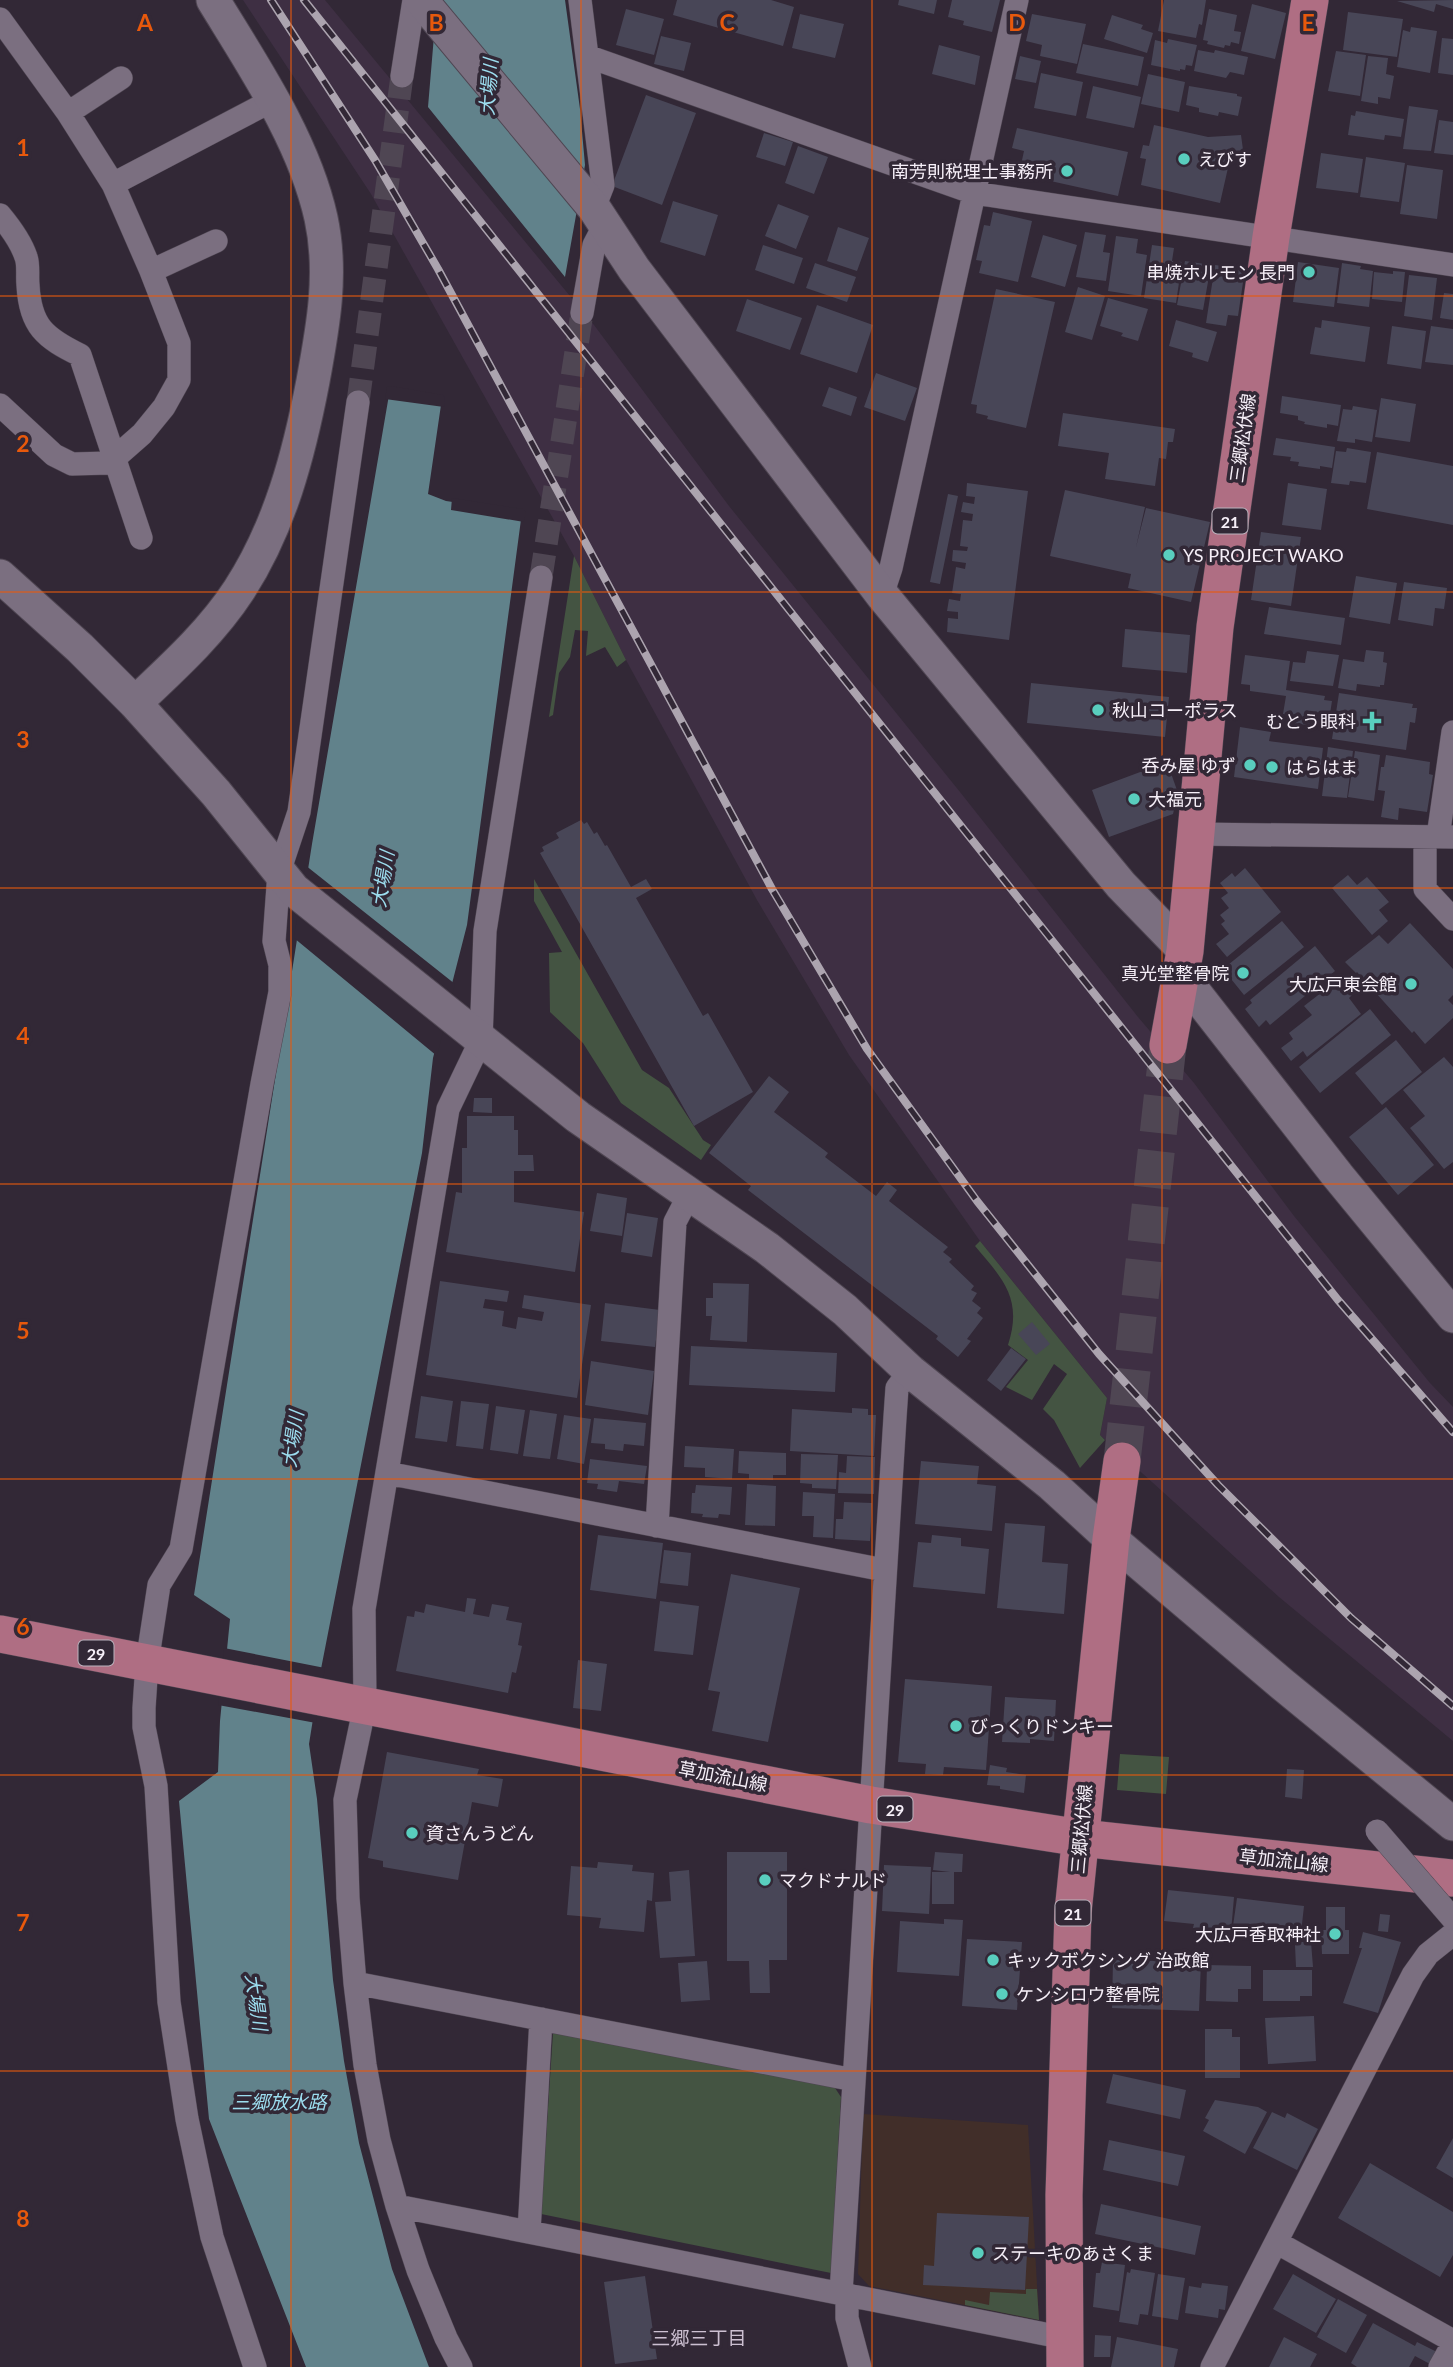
<svg xmlns="http://www.w3.org/2000/svg" width="1453" height="2367" font-family="Lato,'Noto Sans JP',sans-serif">
<rect width="100%" height="100%" fill="#322836"/>
<path fill="#412e29" d="M863 2114 1028 2125 1039 2320 869 2286 858 2274Z"/>
<path fill="#3e2f43" d="M243 0H325L594 325 729 506 960 792 1138 1017 1194 1083 1294 1216 1430 1383 1453 1407V1741L1279 1597 1100 1435 1107 1398 980 1241 849 1055 757 900 626 660 574 556 371 194Z"/>
<path fill="#445442" d="M574 556 626 660 617 667 605 647 586 656 588 631 575 630 570 657 559 673 553 715 549 717Z
M534 879 642 1070 669 1088 703 1140 711 1145 701 1160 621 1103 583 1043 550 1012 549 953 562 952 534 901Z
M980 1241 1107 1398 1100 1435 1105 1440 1080 1468 1054 1420 1043 1409 1067 1374 1054 1364 1032 1400 1006 1387 1028 1360 1008 1345C1023 1299 1003 1279 975 1246Z
M1120 1754 1169 1757 1166 1794 1117 1790Z
M553 2033 833 2085 841 2097 831 2273 541 2214Z
M1026 2289H1037L1039 2320 965 2305V2300L989 2305 990 2292 1026 2294Z"/>
<path fill="#61828b" d="M437 0H565L580 109 585 165 565 277 428 107Z
M390 389 442 398 428 494 446 501 522 512 467 925 433 1058 422 1153 321 1669 309 1744 317 1799 333 1980 344 2061 359 2143 392 2269 429 2367H306L209 2119 179 1801 218 1772 220 1721 230 1619 194 1595 312 844Z"/>
<path fill="#322836" d="M391 386 443 395 445 398 444 407 385 399 387 387Z
M452 498 523 509 526 512 524 522 451 510Z
M305 865 455 984 437 1056 294 938Z
M224 1648 325 1668 316 1723 218 1705Z"/>
<path fill="#484657" d="M677 0H771L794 7 783 46 673 15Z
M899 0H937L934 14 898 5Z
M952 0H1000L992 32 963 25 964 21 948 17Z
M1164 0H1206L1202 25 1199 24 1196 38 1158 31Z
M1453 0V9L1436 4 1434 12 1397 1Z
M1252 4 1286 13 1275 59 1241 51Z
M626 9 664 19 654 55 616 45Z
M1209 9 1237 15 1234 31 1241 32 1239 44 1231 42 1230 46 1225 45 1224 48 1207 44 1208 41 1203 40Z
M1348 12 1403 19 1397 57 1343 50Z
M800 14 844 24 835 58 792 48Z
M1032 14 1086 24 1077 64 1040 56 1042 45 1026 41Z
M1112 15 1143 25 1141 29 1153 33 1147 53 1104 39Z
M1411 27 1437 31 1430 73 1397 67 1403 30 1410 32Z
M661 36 691 43 684 71 654 64Z
M1442 38 1453 39V75L1438 73Z
M1168 39 1197 45 1192 66 1186 65 1185 70 1180 69V71L1151 65 1155 40 1167 43Z
M1083 44 1144 57 1138 86 1076 73Z
M939 45 980 56 975 85 932 74Z
M1198 50 1214 53 1215 50 1248 57 1244 75 1230 72 1226 78 1194 71Z
M1336 51 1366 55 1360 96 1328 91Z
M1020 56 1041 61 1036 83 1015 79Z
M1368 56 1388 58 1386 74 1394 76 1390 99 1378 97V104L1361 101Z
M1041 73 1083 82 1076 116 1034 108Z
M1148 74 1185 82 1179 112 1141 104Z
M1093 86 1141 97 1134 128 1086 118Z
M1189 86 1237 94V96L1242 97 1238 116 1219 112 1218 116 1199 112V108L1186 105Z
M646 95 696 113 662 205 612 186Z
M1409 106 1438 110 1431 151 1403 149Z
M1356 111 1404 119 1401 137 1385 135 1384 140 1348 135 1351 115 1355 116Z
M1439 120 1453 122V155L1434 153Z
M1154 125 1208 137 1241 135 1244 157 1230 159 1220 203 1141 185 1146 159 1140 158 1143 145 1149 146Z
M1017 128 1128 152 1118 196 1019 174 1024 151 1012 148Z
M764 133 793 142 785 166 756 157Z
M798 146 828 157 814 194 785 183Z
M1321 153 1363 159 1358 193 1316 188Z
M1366 157 1405 163 1399 202 1360 197Z
M1407 165 1443 170 1437 219 1400 214Z
M673 201 718 215 705 256 660 242Z
M778 204 809 216 796 249 765 236Z
M993 212 1032 221 1018 282 979 273 982 261 976 260 984 225 990 226Z
M838 227 869 238 857 271 827 261Z
M1085 232 1106 235 1103 252 1110 253 1106 281 1076 277Z
M1043 235 1077 245 1065 287 1031 277Z
M1116 236 1138 239 1136 253 1147 255 1141 296 1108 291Z
M763 245 803 258 794 284 755 270Z
M1152 245 1174 248 1172 261 1182 262 1176 303 1144 298Z
M1185 261 1211 265 1203 310 1177 305Z
M1298 262 1339 268 1334 307 1293 302Z
M815 263 856 277 847 302 806 288Z
M1342 263 1361 266 1360 269 1373 271 1369 307 1337 303Z
M1215 265 1245 269 1238 316 1228 315 1226 326 1206 323Z
M1393 271 1405 272 1402 302 1372 299 1374 272 1393 274Z
M1409 275 1437 278 1432 320 1404 316Z
M1078 287 1105 296 1092 340 1065 332Z
M996 289 1055 302 1026 428 987 419 988 416 976 413 977 405 971 404Z
M1444 293 1453 294V320L1440 318Z
M1108 298 1148 309 1138 341 1121 336 1123 333 1100 326Z
M747 299 802 318 790 350 736 331Z
M817 305 873 325 857 373 800 354Z
M1176 320 1217 332 1208 362 1192 357 1193 353 1169 346Z
M1322 320 1370 327 1365 362 1310 354 1315 327 1321 328Z
M1392 326 1426 331 1421 369 1387 364Z
M1431 326 1453 329V365L1425 362Z
M876 373 917 388 905 421 864 407Z
M829 387 857 397 851 416 822 406Z
M1282 396 1341 405 1338 426 1327 424V428L1304 424 1305 422 1298 420V416L1280 413Z
M1381 398 1416 404 1410 442 1375 437Z
M1353 406 1377 410 1372 442 1355 439V443L1337 441 1343 409 1352 410Z
M1063 413 1175 429 1173 442H1168L1166 459 1159 458 1155 486 1105 479 1109 453 1058 446Z
M1276 438 1335 447 1332 468 1320 466V469L1298 466 1299 462 1290 461 1291 457 1273 455Z
M1347 448 1371 452 1366 483 1350 481 1349 485 1331 483 1336 451 1346 452Z
M1377 452 1453 466V525L1367 509Z
M967 483 1028 491 1009 640 947 632 948 618 958 619V612L947 611 949 599 960 601 961 594 952 593 956 567 965 569 966 563 952 561 953 550 967 551 968 547 960 546 963 520 972 521 973 514 961 512 963 502 974 504 975 497 966 496Z
M1288 483 1327 489 1321 530 1282 525Z
M1065 490 1145 507 1136 547 1146 508 1210 522 1191 602 1128 588 1131 574 1050 556Z
M948 494 958 496 940 584 930 582Z
M1261 532 1301 537 1291 606 1251 600Z
M1356 576 1397 583 1390 624 1349 617Z
M1404 582 1447 588 1444 609 1435 608 1433 626 1398 620Z
M1269 607 1345 618 1341 645 1264 634Z
M1125 629 1190 635 1187 673 1122 667Z
M1366 650 1384 652 1383 662 1387 663 1384 685H1380V687L1357 684 1356 691 1338 688 1343 659 1364 662Z
M1307 651 1339 655 1333 686 1290 681 1293 662 1305 663Z
M1245 655 1290 661 1286 690 1325 696 1324 700 1332 701 1328 727 1289 723 1291 715 1283 714 1286 696 1250 691V685L1241 684Z
M1031 683 1169 697 1165 737 1027 723Z
M1339 693 1413 704 1412 708H1417L1415 723 1410 722 1406 750 1332 739Z
M1240 727 1271 732 1269 741 1323 748 1318 789 1234 777Z
M1328 747 1353 751 1347 798 1322 796Z
M1355 751 1380 755 1374 801 1348 797Z
M1386 755 1430 762 1429 774 1433 775 1427 812 1399 808 1398 820 1381 817 1385 791 1378 790 1381 767H1384Z
M1167 762 1178 793 1173 814 1109 837 1092 790Z
M581 820 584 824 587 822 594 834 597 832 605 846 607 845 631 887 646 879 652 889 636 898 703 1016 708 1013 753 1092 694 1126 540 853 544 851 542 847 559 838 556 833Z
M1245 868 1281 912 1227 957 1216 944 1229 934 1221 924 1225 921 1220 915 1229 908 1221 898 1228 893 1220 883 1232 873 1235 877Z
M1348 875 1357 885 1367 877 1389 902 1379 910 1388 921 1372 935 1332 888Z
M1282 921 1304 947 1244 995 1223 969Z
M1410 923 1453 969V995L1448 1000 1453 1005V1018L1425 1044 1414 1031 1412 1033 1357 972 1356 973 1345 962 1379 935 1388 944Z
M1315 946 1335 971 1270 1025 1266 1020 1259 1027 1245 1009 1252 1003 1250 1000Z
M1339 979 1352 995 1349 998 1361 1014 1307 1057 1303 1051 1291 1061 1281 1048 1293 1039 1289 1033 1312 1015 1304 1006Z
M1370 1009 1391 1035 1320 1093 1299 1067Z
M1396 1040 1422 1072 1382 1105 1355 1073Z
M1444 1057 1453 1067V1162L1444 1169 1410 1128 1425 1116 1403 1090Z
M769 1076 789 1092 774 1112 828 1153 825 1157 876 1196 887 1182 897 1190 889 1201 948 1247 943 1252 952 1259 949 1262 974 1286 971 1290 977 1293 972 1301 981 1308 977 1313 983 1318 967 1339 971 1341 958 1357 936 1339 938 1336 748 1190 751 1186 709 1153Z
M474 1098H492V1113L473 1112Z
M1386 1107 1434 1165 1398 1195 1349 1137Z
M467 1116H514V1130H518V1155H533L534 1171H514V1202L584 1212 575 1272 446 1252 456 1192 462 1193V1148H467Z
M597 1193 627 1198 622 1236 590 1231Z
M627 1213 658 1218 652 1257 621 1252Z
M440 1281 509 1291 507 1302 485 1299 483 1308 504 1311 502 1326 516 1329 518 1317 542 1321 544 1312 522 1308 524 1295 591 1305 577 1398 426 1375Z
M713 1283 749 1284 747 1342 710 1340 712 1316H706V1298H713Z
M605 1303 660 1310 655 1347 601 1341Z
M1032 1322 1050 1344 1036 1355 1018 1334Z
M691 1346 837 1353 835 1392 689 1385Z
M1011 1348 1026 1359 1001 1391 987 1380Z
M591 1361 654 1371 648 1415 585 1405Z
M421 1396 453 1401 447 1442 415 1438Z
M461 1401 489 1404 483 1449 456 1446Z
M496 1406 525 1410 518 1454 490 1450Z
M852 1408 868 1409V1415H876L874 1456 790 1451 792 1409 852 1413Z
M530 1410 557 1414 550 1459 523 1456Z
M564 1415 591 1419 584 1464 557 1459Z
M594 1418 646 1423 644 1446 624 1444 623 1451 605 1449V1444L591 1443Z
M685 1446 734 1449 732 1479 705 1477V1468L684 1467Z
M739 1451 786 1453V1475H773V1480L749 1479V1474L738 1473Z
M801 1454 838 1455 836 1489 812 1488V1484L800 1483Z
M847 1456 875 1457 874 1494 838 1493 839 1472 846 1473Z
M590 1459 647 1466 644 1484 619 1481 617 1492 597 1489 598 1484 587 1483Z
M921 1461 979 1466 977 1484 996 1486 992 1531 915 1524Z
M747 1484 776 1486 775 1526 745 1525Z
M696 1485 732 1487 730 1515 719 1514 718 1518 702 1517 703 1514 691 1513 692 1493H695Z
M803 1492 835 1494 833 1538 813 1537 814 1516H802Z
M844 1502 872 1503 870 1541 835 1539 836 1519H843Z
M1005 1523 1045 1526 1042 1562 1068 1564 1064 1614 997 1608Z
M598 1535 663 1543 656 1599 590 1590Z
M932 1535 961 1538V1546L989 1549 985 1594 913 1587 918 1542 931 1543Z
M664 1550 691 1553 688 1586 660 1583Z
M731 1574 800 1588 768 1742 712 1731 720 1692 708 1690Z
M467 1598 476 1599 473 1614 489 1617 492 1604 509 1607 506 1620 522 1623 518 1645 522 1646 516 1673 512 1672 508 1693 396 1671 407 1616 414 1617 415 1611 424 1613 426 1604 465 1612Z
M660 1601 699 1606 693 1655 654 1651Z
M578 1660 607 1664 601 1711 573 1708Z
M905 1679 992 1686 986 1770 944 1767 943 1775 925 1774 926 1764 898 1762Z
M1005 1697 1056 1700 1054 1741 1030 1739V1743L1002 1742Z
M387 1752 479 1769 477 1775 503 1779 498 1807 472 1802 458 1880 383 1867V1861L368 1858Z
M990 1765 1007 1768 1006 1772 1026 1775 1024 1793 1000 1789V1786L987 1785Z
M1287 1769 1304 1770 1302 1799 1285 1797Z
M727 1852H787V1960H769L770 1993H750L749 1961H727Z
M935 1852 963 1854 962 1872H954V1904H932V1872H950L933 1870Z
M598 1862 633 1865 632 1871 654 1873 652 1901 647 1900 644 1932 599 1928 601 1918 567 1915 571 1866 597 1868Z
M884 1865 931 1867 929 1914 882 1911Z
M689 1870 695 1956 660 1958 655 1902 671 1901 669 1872Z
M1168 1890 1234 1897 1231 1932 1193 1928 1194 1924 1164 1921Z
M1237 1898 1304 1906 1300 1942 1232 1933Z
M1326 1907H1345V1930H1349V1954H1322L1321 1930H1326Z
M1380 1914 1390 1915 1388 1932 1378 1931Z
M944 1919 963 1920 959 1976 897 1972 900 1921 944 1924Z
M1363 1932 1401 1942 1378 2013 1343 2003 1362 1948H1359Z
M967 1939 1022 1942 1017 2010 962 2006Z
M1300 1942H1311L1313 1967H1296L1295 1945H1300Z
M1113 1960 1201 1962 1199 2011 1112 2008Z
M707 1961 710 2000 681 2002 678 1963Z
M1207 1965 1251 1966V1989H1238V2002L1206 2001Z
M1263 1970H1312V1996H1300V2001H1263Z
M1314 2016 1316 2061 1268 2064 1265 2018Z
M1205 2029H1232V2037H1240V2078H1205Z
M1113 2074 1186 2090 1180 2119 1106 2103Z
M1215 2100 1258 2107 1267 2112 1245 2154 1203 2131 1209 2120 1205 2118Z
M1272 2112 1285 2118 1287 2113 1318 2129 1297 2170 1253 2148Z
M1453 2138V2178L1436 2168Z
M1109 2140 1185 2156 1178 2186 1103 2170Z
M1370 2163 1453 2212V2255L1440 2277 1338 2218Z
M1101 2204 1201 2226 1195 2255 1095 2234Z
M937 2213 1029 2217 1025 2290 923 2285 924 2265 934 2266Z
M1102 2262 1125 2265 1119 2311 1093 2307 1096 2273H1100Z
M1131 2269 1155 2273 1148 2315 1140 2314 1138 2325 1119 2322 1127 2272 1130 2273Z
M1158 2274 1185 2278 1178 2320 1152 2316Z
M1293 2274 1336 2299 1316 2333 1273 2309Z
M645 2276 657 2359 615 2364 604 2282Z
M1202 2283 1228 2286 1225 2310 1219 2309 1218 2318 1185 2313 1189 2286 1201 2288Z
M1338 2299 1367 2315 1346 2353 1317 2337Z
M1373 2323 1415 2346 1417 2342 1437 2352 1430 2364 1415 2356 1409 2367H1357L1351 2363Z
M1095 2335 1111 2336 1110 2357H1094Z
M1117 2337 1178 2349 1174 2367H1111Z
M1284 2337 1317 2354 1310 2367H1269Z"/>
<g fill="none" stroke-linecap="round" stroke-linejoin="round">
<path stroke="#4f4653" stroke-width="23" stroke-dasharray="23 11" stroke-linecap="butt" d="M358 402 402 76
M541 577 582 313"/>
<path stroke="#4f4653" stroke-width="37" stroke-dasharray="37 18" stroke-linecap="butt" d="M1122 1461 1168 1045"/>
<g stroke="#4f4652" stroke-width="24">
<path id="street" d="M580 0 603 185 594 208
M0 19 68 113 113 184 151 271 179 343V380L164 407 142 434 109 463 72 464 54 455 0 405
M587 56 974 193 1453 265
M402 76 414 0
M68 113 121 78
M113 184 273 100
M0 215C10 227 21 242 26 257 29 265 27 276 28 285 30 326 45 338 80 355L141 538
M151 271 216 241
M582 313 594 245 605 224
M882 595 891 568 1017 0
M1195 834 1453 837
M1425 837V889L1453 919
M1438 837 1453 732
M387 1473 884 1570
M657 1526 675 1222 689 1195
M355 1983 854 2080
M397 2206 1065 2338
M529 2232 541 2019
M1276 2242 1453 2341
M841 2293 895 1417 897 1388 910 1371
M847 2294V2318L860 2367
M255 2367 212 2237 187 2119 169 2002 156 1786 144 1727V1708L147 1663 159 1585 181 1549 262 1084 280 992V965L274 941 279 872 299 812 358 402
M461 2367 446 2338 418 2270 397 2206 379 2140 365 2065 355 1983 348 1898 345 1800 365 1705 364 1609 448 1109 481 1040 485 931 541 577
M1212 2367 1413 1975 1428 1954 1453 1934
M1440 2367 1453 2344"/>
</g>
<g stroke="#4f4652" stroke-width="35">
<path id="secondary" d="M421 0 594 208 634 269 882 595 1121 885 1185 951
M0 576 80 648 135 703 216 793 294 890 578 1117 767 1248 845 1310 910 1371 1052 1485 1111 1539 1282 1684 1453 1824
M135 703C172 668 211 633 239 590 280 527 299 454 313 381 323 327 333 273 321 218 304 141 254 67 213 0
M1181 975 1338 1176 1453 1316"/>
</g>
<g stroke="#4f4652" stroke-width="38">
<path id="primary" d="M1168 1045 1185 951 1215 627 1271 237 1310 0
M0 1634 871 1805 1081 1838 1453 1878
M1065 2367 1064 2195 1073 1912 1111 1539 1122 1461"/>
</g>
<use href="#street" stroke="#7b6f80" stroke-width="23"/>
<use href="#secondary" stroke="#7b6f80" stroke-width="33"/>
<use href="#primary" stroke="#af6e83" stroke-width="37"/>
<g stroke="#aca4af" stroke-width="8">
<path id="rail" d="M271 0 375 160 438 269 772 889 867 1049 977 1201 1099 1354 1218 1485 1351 1618 1453 1706
M304 0 1338 1300 1453 1432"/>
</g>
<use href="#rail" stroke="#322836" stroke-width="5" stroke-dasharray="16" stroke-linecap="butt"/>
<g stroke="#4f4652" stroke-width="24" stroke-linecap="butt">
<path id="street-bridge" d="M1377 1831 1453 1919"/>
</g>
<use href="#street-bridge" stroke="#7b6f80" stroke-width="23"/>
</g>
<path fill="none" stroke="#e8590c" stroke-width="2" stroke-opacity="0.55" d="M291 0V2367M581 0V2367M872 0V2367M1162 0V2367M0 296H1453M0 592H1453M0 888H1453M0 1184H1453M0 1479H1453M0 1775H1453M0 2071H1453"/>
<g fill="#59cebe" stroke="#322836" stroke-width="2.5">
<circle cx="1184" cy="159" r="7"/>
<circle cx="1067" cy="171" r="7"/>
<circle cx="1309" cy="272" r="7"/>
<circle cx="1169" cy="555" r="7"/>
<circle cx="1098" cy="710" r="7"/>
<path d="M1368.5 710.5h7v7h7v7h-7v7h-7v-7h-7v-7h7z"/>
<circle cx="1250" cy="765" r="7"/>
<circle cx="1272" cy="767" r="7"/>
<circle cx="1134" cy="799" r="7"/>
<circle cx="1243" cy="973" r="7"/>
<circle cx="1411" cy="984" r="7"/>
<circle cx="956" cy="1726" r="7"/>
<circle cx="412" cy="1833" r="7"/>
<circle cx="765" cy="1880" r="7"/>
<circle cx="1335" cy="1934" r="7"/>
<circle cx="993" cy="1960" r="7"/>
<circle cx="1002" cy="1994" r="7"/>
<circle cx="978" cy="2253" r="7"/>
</g>
<g text-anchor="middle" dominant-baseline="central" stroke-width="7" stroke-linejoin="round" paint-order="stroke">
<g fill="#322836" stroke="#bbb3be" stroke-width="2">
<rect x="1212.5" y="508.5" width="35" height="25" rx="5"/>
<rect x="78.5" y="1640.5" width="35" height="25" rx="5"/>
<rect x="877.5" y="1796.5" width="35" height="25" rx="5"/>
<rect x="1055.5" y="1900.5" width="35" height="25" rx="5"/>
</g>
<g font-size="16" font-weight="bold" fill="#f6eff8">
<text x="1230" y="521">21</text>
<text x="96" y="1653">29</text>
<text x="895" y="1809">29</text>
<text x="1073" y="1913">21</text>
</g>
<g font-size="18" fill="#f6eff8" stroke="#322836" text-anchor="start">
<text x="1198" y="159">えびす</text>
<text x="1053" y="171" text-anchor="end">南芳則税理士事務所</text>
<text x="1295" y="272" text-anchor="end">串焼ホルモン 長門</text>
<text x="1183" y="555">YS PROJECT WAKO</text>
<text x="1112" y="710">秋山コーポラス</text>
<text x="1356" y="721" text-anchor="end">むとう眼科</text>
<text x="1236" y="765" text-anchor="end">呑み屋 ゆず</text>
<text x="1286" y="767">はらはま</text>
<text x="1148" y="799">大福元</text>
<text x="1229" y="973" text-anchor="end">真光堂整骨院</text>
<text x="1397" y="984" text-anchor="end">大広戸東会館</text>
<text x="970" y="1726">びっくりドンキー</text>
<text x="426" y="1833">資さんうどん</text>
<text x="779" y="1880">マクドナルド</text>
<text x="1321" y="1934" text-anchor="end">大広戸香取神社</text>
<text x="1007" y="1960">キックボクシング 治政館</text>
<text x="1016" y="1994">ケンシロウ整骨院</text>
<text x="992" y="2253">ステーキのあさくま</text>
</g>
<g font-size="18" fill="#f6eff8" stroke="#322836">
<text transform="translate(1242 438) rotate(-82)">三郷松伏線</text>
<text transform="translate(723 1776) rotate(11)">草加流山線</text>
<text transform="translate(1081 1829) rotate(-85)">三郷松伏線</text>
<text transform="translate(1284 1860) rotate(6)">草加流山線</text>
</g>
<g font-size="19" font-style="italic" fill="#9cddef" stroke="#322836">
<text transform="translate(488 87) rotate(-86)">大場川</text>
<text transform="translate(382 879) rotate(-81)">大場川</text>
<text transform="translate(292 1439) rotate(-82)">大場川</text>
<text transform="translate(257 2002) rotate(82)">大場川</text>
<text x="279" y="2101">三郷放水路</text>
</g>
<g font-size="19" fill="#ccbfd1" stroke="#322836">
<text x="699" y="2337">三郷三丁目</text>
</g>
</g>
<g font-size="23" text-anchor="middle" font-weight="bold" fill="#e8590c" stroke="#322836" stroke-width="7" stroke-linejoin="round" paint-order="stroke">
<text x="145" y="31">A</text>
<text x="436" y="31">B</text>
<text x="727" y="31">C</text>
<text x="1017" y="31">D</text>
<text x="1308" y="31">E</text>
<text x="23" y="156">1</text>
<text x="23" y="452">2</text>
<text x="23" y="748">3</text>
<text x="23" y="1044">4</text>
<text x="23" y="1339">5</text>
<text x="23" y="1635">6</text>
<text x="23" y="1931">7</text>
<text x="23" y="2227">8</text>
</g>
</svg>
